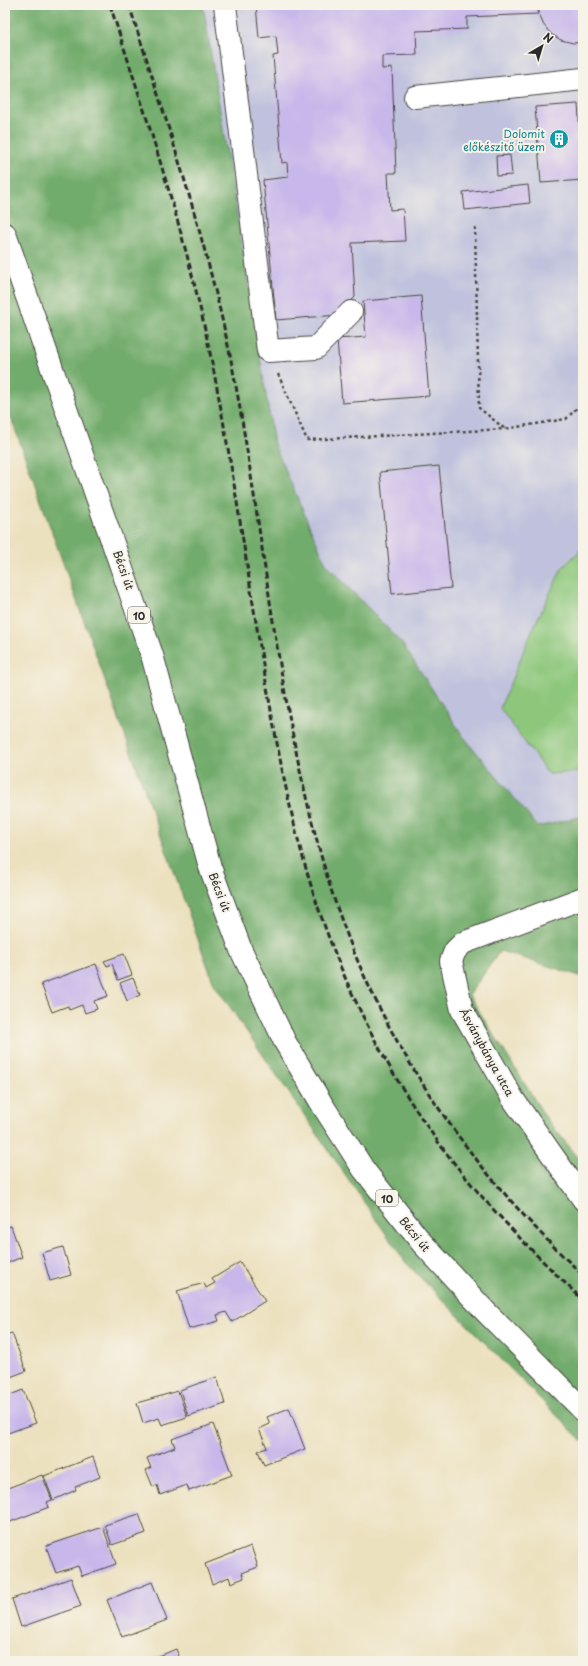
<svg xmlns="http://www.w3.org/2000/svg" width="588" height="1666" font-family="'Playpen Sans',sans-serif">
<rect width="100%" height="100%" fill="#f7f3e8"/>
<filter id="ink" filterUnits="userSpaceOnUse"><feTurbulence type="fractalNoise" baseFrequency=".025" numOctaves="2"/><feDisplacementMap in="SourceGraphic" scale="8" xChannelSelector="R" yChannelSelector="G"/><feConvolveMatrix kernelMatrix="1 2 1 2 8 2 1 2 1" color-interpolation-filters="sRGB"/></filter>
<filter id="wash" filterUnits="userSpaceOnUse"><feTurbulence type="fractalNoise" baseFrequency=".012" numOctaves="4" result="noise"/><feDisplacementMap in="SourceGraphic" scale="16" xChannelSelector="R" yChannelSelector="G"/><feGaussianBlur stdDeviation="0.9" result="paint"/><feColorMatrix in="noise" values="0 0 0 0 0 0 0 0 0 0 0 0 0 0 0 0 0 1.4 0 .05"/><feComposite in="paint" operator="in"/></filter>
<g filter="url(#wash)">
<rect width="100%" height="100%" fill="#ece1bf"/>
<path fill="#c0c2dd" d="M203 5H583V816L538 827 463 736 401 642 326 564 274 444Z"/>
<path fill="#8dc77c" stroke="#5c7954" d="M583 547V772L548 774 500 708 531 633 562 568Z"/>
<path fill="#72ac6c" stroke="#4e6c4c" d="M5 5H203L274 444 326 564 401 642 463 736 538 827 583 816V977L500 951 469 995 548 1121 583 1163V1442L406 1263 214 984 5 401Z"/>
<g id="blocks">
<path fill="#c8b7ea" d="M256 5H538V14L467 17V29L416 31 417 55 382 56V69L392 68 396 173H388L390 210 403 209 405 241 352 243 355 297 338 315 276 320 263 180 288 177 287 162 282 163 273 56 278 55 276 36 259 38Z
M539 5H583V42L573 43 561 40 551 34 543 24 539 13Z
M578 104 583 180 541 183 535 107Z
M510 155 512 175 497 176 496 156Z
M528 185 530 203 465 210 463 192Z
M421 296 429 396 342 403 337 339 366 337 363 301Z
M439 466 451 588 392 594 380 472Z
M124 954 132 975 118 980 112 964 107 966 104 961Z
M96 964 108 996 94 1001 97 1009 85 1013 82 1005 69 1010 68 1006 52 1012 41 984Z
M133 978 140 995 127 1001 120 983Z
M11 1226 22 1257 5 1264V1228Z
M63 1247 71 1275 50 1281 42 1253Z
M240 1262 265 1301 232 1322 226 1312 217 1315 219 1321 189 1329 177 1291 204 1283 206 1288 215 1283 212 1279Z
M12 1333 26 1371 5 1379V1335Z
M217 1377 225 1404 188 1416 180 1390Z
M23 1390 36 1423 5 1434V1397Z
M178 1391 187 1417 162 1425 159 1418 143 1423 137 1403Z
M289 1408 305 1449 264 1465 258 1451 267 1448 259 1429 270 1424 267 1417Z
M213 1424 232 1475 189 1491 187 1485 160 1495 157 1485 153 1487 146 1470 151 1468 147 1458 175 1447 172 1439Z
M93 1457 100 1477 75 1487 76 1490 53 1500 44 1476Z
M42 1475 52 1500 47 1502 49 1507 5 1524V1489Z
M139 1514 146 1533 112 1545 105 1525Z
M103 1527 116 1564 82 1576 78 1566 56 1573 46 1546Z
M251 1546 258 1567 242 1573 244 1578 231 1583 229 1577 212 1584 205 1564Z
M71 1578 81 1606 21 1627 12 1599Z
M152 1582 167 1620 122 1637 107 1600Z
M176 1649 181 1661H147Z"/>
</g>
</g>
<g filter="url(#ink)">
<use href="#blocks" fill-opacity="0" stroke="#484641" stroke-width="1"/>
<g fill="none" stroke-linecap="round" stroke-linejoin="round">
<g stroke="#484641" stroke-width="24">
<path id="minor" d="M225 5 268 351 316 348 351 312
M415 97 583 79
M583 898 463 943 455 951 451 961 462 1010 513 1099 583 1199"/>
</g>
<g stroke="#484641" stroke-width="24">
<path id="major" d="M5 234 152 655 210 867 241 950 285 1042 323 1106 364 1170 422 1243 485 1311 583 1410"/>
</g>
<path stroke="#484641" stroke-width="2.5" stroke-dasharray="3 3" stroke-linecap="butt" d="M475 227 479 408 505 429 566 419 583 402
M278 374 307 440 505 429"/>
<use href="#minor" stroke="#fff" stroke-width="22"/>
<use href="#major" stroke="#fff" stroke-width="22"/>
<path stroke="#2b2b2b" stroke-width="3" stroke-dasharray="6 3" stroke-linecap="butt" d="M110 5C148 122 187 238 211 358 234 469 248 581 268 693 278 751 289 809 305 865 333 965 382 1067 444 1150 485 1204 533 1253 583 1300
M129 5C166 119 204 233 229 350 263 519 275 693 322 859 367 1022 461 1161 583 1275"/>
</g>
</g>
<defs>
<g id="building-disc" transform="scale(1)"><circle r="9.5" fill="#0f9aa8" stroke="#f7f3e8"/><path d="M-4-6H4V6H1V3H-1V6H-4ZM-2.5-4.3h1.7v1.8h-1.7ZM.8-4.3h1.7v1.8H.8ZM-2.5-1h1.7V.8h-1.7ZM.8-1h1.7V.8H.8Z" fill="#fff"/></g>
</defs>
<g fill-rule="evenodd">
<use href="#building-disc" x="559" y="139"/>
</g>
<g text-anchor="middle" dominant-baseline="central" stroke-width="4" stroke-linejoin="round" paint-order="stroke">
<g fill="#f7f3e8" stroke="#686764" stroke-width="1">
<rect x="128" y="607" width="22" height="16" rx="3"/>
<rect x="376" y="1190" width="22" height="16" rx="3"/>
</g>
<g font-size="10" font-weight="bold" fill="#2b2b2b">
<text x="139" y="615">10</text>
<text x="387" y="1198">10</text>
</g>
<g font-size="11" fill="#0d838f" stroke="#f7f3e8" text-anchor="end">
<text x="545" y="133">Dolomit<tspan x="545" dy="13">előkészitő üzem</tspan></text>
</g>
<g font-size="11" fill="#2b2b2b" stroke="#f7f3e8">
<text transform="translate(124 570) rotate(71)">Bécsi út</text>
<text transform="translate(220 892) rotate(69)">Bécsi út</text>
<text transform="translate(487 1052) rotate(61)">Ásványbánya utca</text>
<text transform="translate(415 1234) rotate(51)">Bécsi út</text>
</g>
</g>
<rect width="588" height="1666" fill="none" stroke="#f7f3e8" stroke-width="20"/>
<g transform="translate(542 46) rotate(38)" stroke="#f7f3e8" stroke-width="3" paint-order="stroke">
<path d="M0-3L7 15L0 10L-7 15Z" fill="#2b2b2b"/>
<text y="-6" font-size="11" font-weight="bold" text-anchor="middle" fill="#2b2b2b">N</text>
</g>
</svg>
